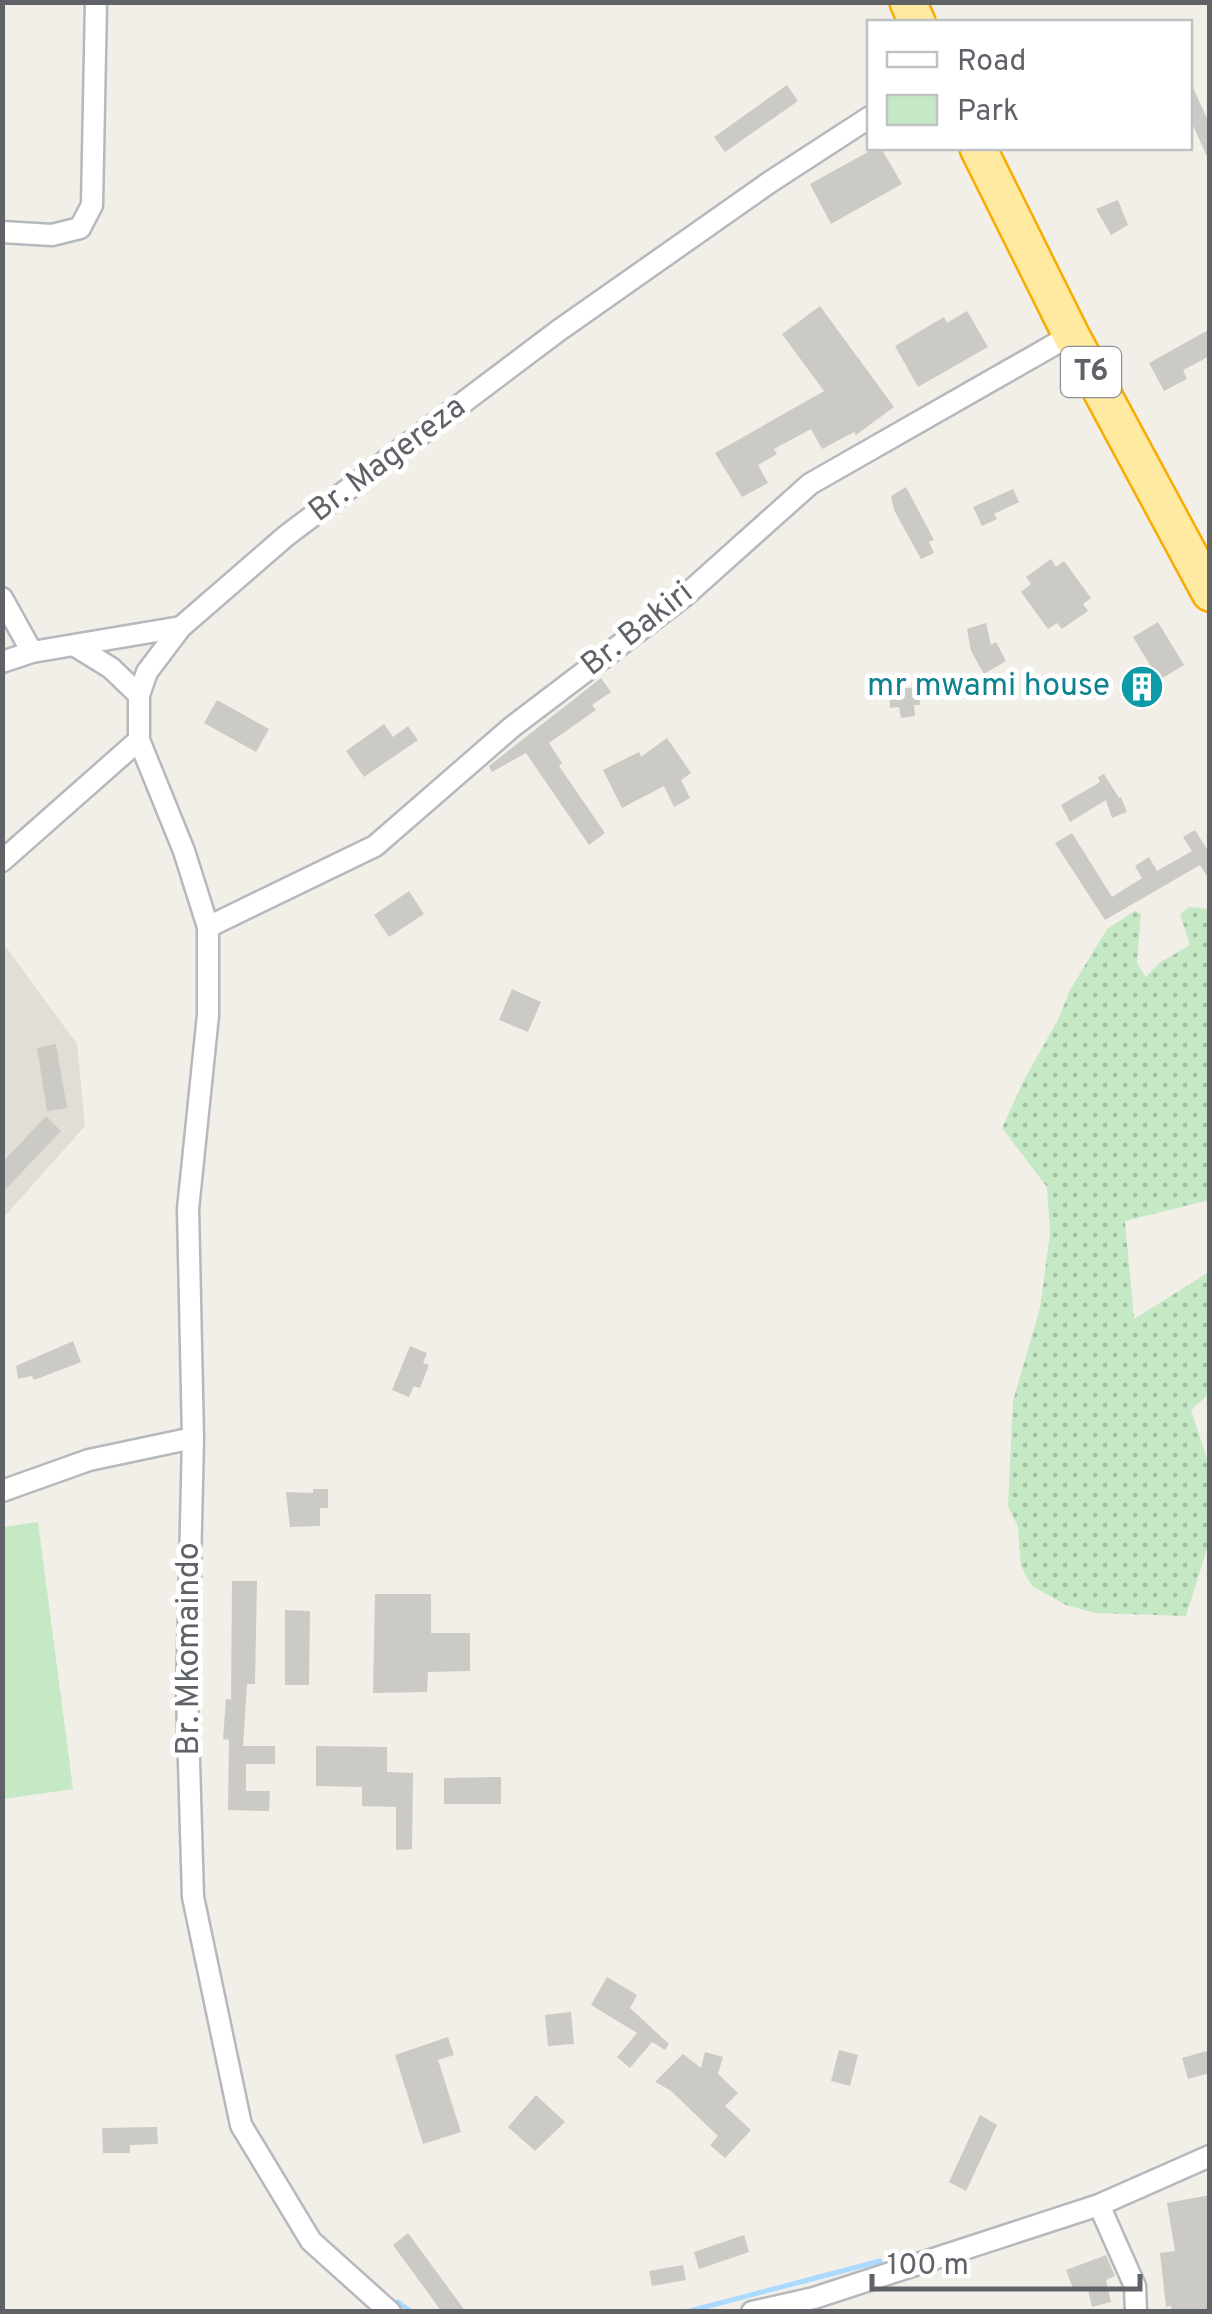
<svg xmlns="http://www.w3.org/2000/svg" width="1212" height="2314" font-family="Overpass,sans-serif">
<defs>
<pattern id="grass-dots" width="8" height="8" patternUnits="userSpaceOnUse" patternTransform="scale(2.5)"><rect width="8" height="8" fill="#c5e8c5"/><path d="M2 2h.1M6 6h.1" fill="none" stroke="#a3c0a4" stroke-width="1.8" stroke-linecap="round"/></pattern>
</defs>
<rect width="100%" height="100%" fill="#f1efe8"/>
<path fill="#e1ded6" d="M3 943 77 1044 85 1126 3 1218Z"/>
<path fill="url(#grass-dots)" d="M1189 907 1209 909V1200L1125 1221 1134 1319 1209 1272V1394L1191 1410 1209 1465 1210 1539 1186 1616 1095 1613 1066 1605 1032 1586 1021 1567 1018 1527 1008 1506 1013 1401 1040 1308 1050 1233 1047 1187 1002 1128 1025 1078 1058 1020 1070 990 1107 929 1135 911 1141 914 1137 963 1146 977 1159 963 1190 945 1180 914Z"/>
<path fill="#c5e8c5" d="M38 1522 73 1789 3 1799V1527Z"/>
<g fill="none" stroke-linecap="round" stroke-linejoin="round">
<path stroke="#aadaff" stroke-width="5" d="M398 2302 411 2312
M686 2312 880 2261"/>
</g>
<path fill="#cccac5" d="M1190 81 1210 125V163L1190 119Z
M787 85 798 101 725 152 714 137Z
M875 148H881L902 184 831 224 810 184Z
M1118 200 1128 225 1111 235 1096 209Z
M820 306 894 407 856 435 854 432 822 449 811 429 774 449 777 454 758 465 768 483 742 497 715 453 824 391 782 334Z
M967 311 988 347 918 387 895 346 944 317 947 323Z
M1210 329V356L1183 370 1187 379 1164 391 1149 363Z
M906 487 934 540 929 542 934 553 921 559 894 510 891 496Z
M1013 489 1019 502 994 514 997 519 982 526 973 507Z
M1051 559 1056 567 1064 561 1091 598 1083 604 1088 611 1062 629 1057 623 1048 629 1021 592 1031 584 1026 577Z
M1158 622 1184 665 1159 680 1133 637Z
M986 623 991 645 996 642 1006 661 984 674 971 651 967 629Z
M601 678 611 692 592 705 596 710 549 743 562 763 559 766 605 833 589 845 526 753 492 772 489 766Z
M919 687 920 705H914L915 716 901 718 899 707 890 708 889 690Z
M217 700 269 729 256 752 204 723Z
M384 724 393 737 408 726 418 740 364 777 346 751Z
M667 738 691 773 681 780 690 798 674 807 664 786 622 808 603 770 639 752 641 757Z
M1104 774 1119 798 1121 797 1127 812 1112 818 1106 800 1070 822 1061 805 1100 782 1098 777Z
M1195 830 1210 854V881L1200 865 1105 920 1055 843 1072 833 1112 897 1142 878 1135 866 1149 857 1157 871 1192 851 1183 837Z
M409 891 424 914 389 937 374 915Z
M512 989 541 1002 528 1032 499 1020Z
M56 1044 67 1108 47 1111 37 1048Z
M46 1116 61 1131 2 1193V1163Z
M73 1341 81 1362 34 1380 32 1376 18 1379 16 1366Z
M410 1346 427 1353 423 1363 429 1365 420 1388 414 1386 409 1397 392 1390Z
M313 1489H328V1508H320V1526L290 1527 286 1492 313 1493Z
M232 1581H257L255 1684H247L243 1746H275V1764H246V1791H270L269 1811 228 1810 229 1740 223 1739 226 1699 231 1700Z
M375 1594H431V1633H470V1671L428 1672 427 1692 373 1693Z
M285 1610 310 1611 309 1685H285Z
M316 1746 387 1747V1772L413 1773 412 1849 396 1850V1807L362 1806V1787L316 1786Z
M501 1777V1804H444V1778Z
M607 1977 637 1995 630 2008 669 2044 665 2050 652 2042 630 2068 617 2057 637 2033 591 2005Z
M571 2012 574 2044 548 2046 545 2015Z
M448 2037 454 2055 438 2060 461 2132 423 2144 395 2055Z
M839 2050 858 2055 850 2086 831 2081Z
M1210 2050V2073L1188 2079 1182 2058Z
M705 2052 723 2057 718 2074 738 2093 725 2106 751 2130 725 2158 710 2145 718 2136 670 2090 655 2082 683 2054 701 2068Z
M536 2095 565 2122 535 2151 508 2127Z
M980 2115 997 2125 966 2191 949 2182Z
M157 2127 158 2144 130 2145V2153H103L102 2128Z
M1210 2195V2312H1172L1171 2306 1166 2307 1160 2253 1175 2251 1167 2203Z
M408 2233 466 2312H442L393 2245Z
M744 2235 749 2252 699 2269 694 2252Z
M1106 2255 1115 2276 1106 2280 1111 2302 1092 2307 1087 2286 1074 2291 1066 2270Z
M683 2265 686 2280 652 2286 649 2271Z"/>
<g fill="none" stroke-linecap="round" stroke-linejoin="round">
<g stroke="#b5b8bc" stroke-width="25">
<path id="minor" d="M2 232 52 235 80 228 92 205 96 2
M2 598 32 652
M77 647 111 668 139 695
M2 662 32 652 181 627
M2 861 139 740
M208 927 375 846 512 727 687 594 810 484 1071 335
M2 1491 89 1460 193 1438
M1099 2205 1135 2286 1136 2312
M390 2312 311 2241 241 2125 193 1897 187 1695 193 1438 188 1209 208 1015V927L184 851 139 740V695L147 672 181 627 286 536 558 331 770 182 870 117
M752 2312 814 2298 1099 2205 1210 2156"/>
</g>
<g stroke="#f9ab00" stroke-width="40">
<path id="trunk" d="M908 2 917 22
M978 148 1071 335 1210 593"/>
</g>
<use href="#minor" stroke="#fff" stroke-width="20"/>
<use href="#trunk" stroke="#feeaa1" stroke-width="35"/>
</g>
<defs>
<g id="building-disc" transform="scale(2.25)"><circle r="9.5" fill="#0f9aa8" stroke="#fff"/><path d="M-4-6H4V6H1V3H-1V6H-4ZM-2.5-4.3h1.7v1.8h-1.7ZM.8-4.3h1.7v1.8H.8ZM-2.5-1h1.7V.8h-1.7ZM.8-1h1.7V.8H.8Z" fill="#fff"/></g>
</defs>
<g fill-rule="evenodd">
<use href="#building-disc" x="1142" y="687"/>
</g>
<g text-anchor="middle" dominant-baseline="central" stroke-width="10" stroke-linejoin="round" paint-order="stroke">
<rect fill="#fff" stroke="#8f9295" stroke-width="2.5" x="1061" y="347" width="60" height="50" rx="8"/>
<g font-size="30" font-weight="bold" fill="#5f6368">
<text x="1091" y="372">T6</text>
</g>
<g font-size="32" fill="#5f6368" stroke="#fff">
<text transform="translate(388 460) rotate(-37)">Br. Magereza</text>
<text transform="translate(638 630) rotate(-38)">Br. Bakiri</text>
<text transform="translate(190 1649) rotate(-90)">Br. Mkomaindo</text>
</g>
<g font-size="32" fill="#0d838f" stroke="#fff" text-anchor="end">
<text x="1110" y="687">mr mwami house</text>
</g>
</g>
<rect width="1212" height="2314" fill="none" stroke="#5f6368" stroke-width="10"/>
<rect x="867" y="20" width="325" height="130" fill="#ffffff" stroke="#bfc1c3" stroke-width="2.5"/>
<rect x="887" y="52" width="50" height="15" fill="#ffffff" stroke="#bfc1c3" stroke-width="2.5"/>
<text x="957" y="70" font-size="30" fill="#5f6368">Road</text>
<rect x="887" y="95" width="50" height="30" fill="#c5e8c5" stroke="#bfc1c3" stroke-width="2.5"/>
<text x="957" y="120" font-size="30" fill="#5f6368">Park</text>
<path d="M872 2274v15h268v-15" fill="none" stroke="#5f6368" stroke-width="5"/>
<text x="887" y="2274" font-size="30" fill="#5f6368" stroke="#ffffff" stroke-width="8" paint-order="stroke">100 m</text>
</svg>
